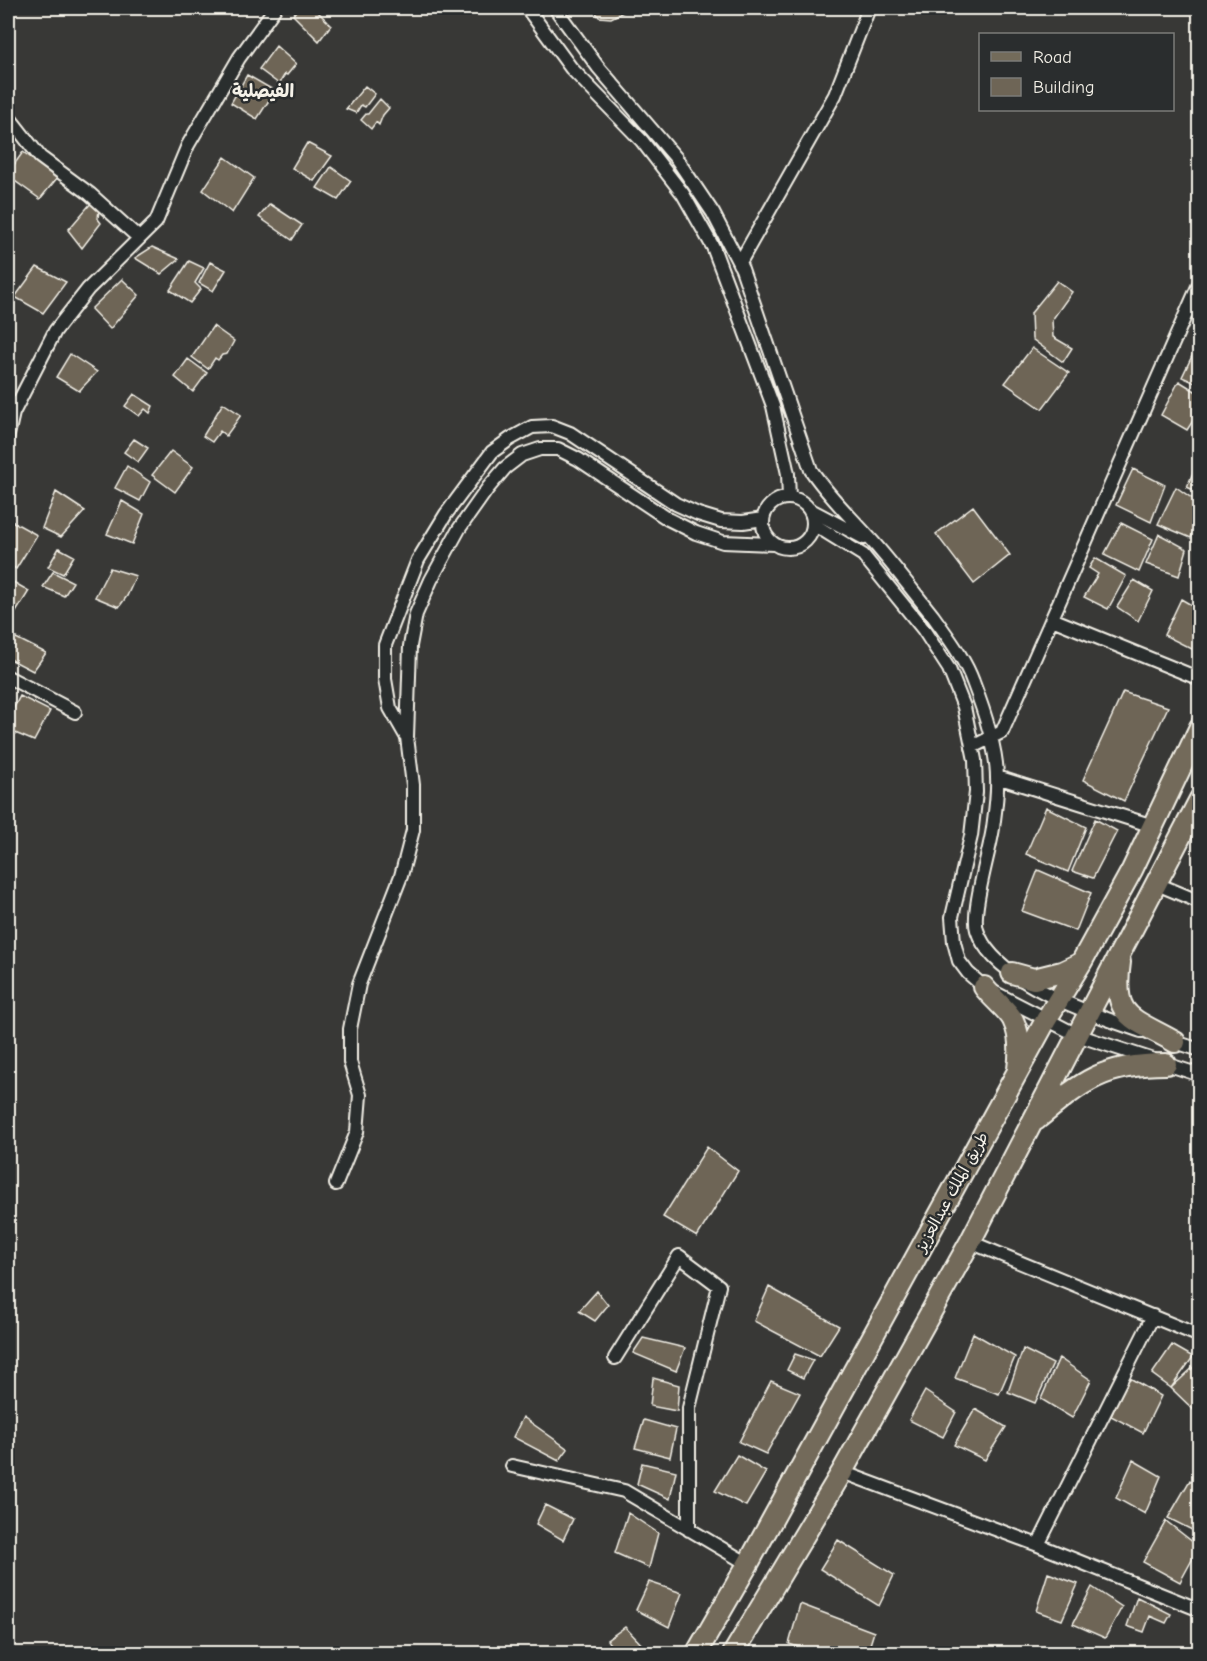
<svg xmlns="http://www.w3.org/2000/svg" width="1207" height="1661" font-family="'Comic Neue','Playpen Sans Arabic',sans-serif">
<rect width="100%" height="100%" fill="#383836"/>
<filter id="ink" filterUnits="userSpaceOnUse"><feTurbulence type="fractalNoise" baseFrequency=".0167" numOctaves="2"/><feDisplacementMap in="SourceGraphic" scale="12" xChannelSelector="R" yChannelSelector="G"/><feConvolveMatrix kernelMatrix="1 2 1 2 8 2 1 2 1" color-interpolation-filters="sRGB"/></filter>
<g filter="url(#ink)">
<path fill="#6e6556" stroke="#f4f1e8" stroke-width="1.5" d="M298 8H314L331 25 319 41 293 15Z
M593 8H631L611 18 599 17Z
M276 46 296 64 287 75 285 74 279 84 259 69Z
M247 75 275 91 257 119 231 103Z
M365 86 375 94 365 107 361 105 356 113 346 109Z
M380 99 389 108 383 115 379 125 376 122 371 129 361 120 366 114H368Z
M307 143 332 156 314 181 292 168Z
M23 152 58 177 40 199 8 176V173Z
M225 157 254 178 232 213 203 190Z
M331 167 351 181 338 200 317 188Z
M92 202 99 209 98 219 101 223 82 248 68 230Z
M270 204 302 225 292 240 259 217Z
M152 247 179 259 161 274 135 258Z
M189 261 204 268 195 283 201 289 190 303 170 290Z
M210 262 226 270 213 291 199 283Z
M37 267 66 282 43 313 15 297Z
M122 279 139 295 110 329 91 309Z
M1057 281 1072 292 1052 320 1053 337 1072 348 1063 362 1032 339 1031 313Z
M213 326 234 341 227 354 222 355 218 360 215 358 208 369 192 357Z
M1032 348 1069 373 1042 409 1005 383Z
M70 354 97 372 79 391 56 377Z
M1193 354 1200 358V385L1182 377Z
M188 359 207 373 193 392 175 377Z
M1179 381 1200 394V410L1187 430 1161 415Z
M134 394 153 406 150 413 145 409 139 416 125 406Z
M223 403 241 415 226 436 220 431 212 442 203 436Z
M134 439 148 448 138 462 124 452Z
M171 451 193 467 175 492 152 475Z
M1199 458H1200V493L1187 487Z
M127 466 150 482 140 501 115 488Z
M1133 469 1165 485 1151 522 1116 505Z
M1176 487 1200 504V514L1191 538 1158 524Z
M56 492 85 511 61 537 42 528Z
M122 501 144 514 132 544 107 534Z
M973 506 1010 555 974 584 936 534Z
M8 519 37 535 16 569 8 564Z
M1121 523 1153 539 1139 572 1104 555Z
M1159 534 1187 549 1179 576 1146 564Z
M59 548 74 556 63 574 48 567Z
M1095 558 1126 576 1108 609 1084 597 1098 574 1089 568Z
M110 568 136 576 127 596 119 607 95 597Z
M53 572 73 582 64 596 43 587Z
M8 579 29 591 8 625Z
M1134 580 1153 591 1138 621 1117 607Z
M1181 599 1200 610V653L1164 635Z
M14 637 46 653 33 671 8 658V648Z
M1123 692 1168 707 1124 801 1083 780Z
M20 696 50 711 34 741 8 730V719Z
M1046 807 1086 827 1068 872 1026 854Z
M1095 819 1117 831 1093 878 1072 871Z
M1038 870 1091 893 1076 931 1022 911Z
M707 1147 738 1171 697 1237 663 1217Z
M769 1287 839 1326 820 1356 754 1321Z
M597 1291 608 1305 595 1321 579 1311Z
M973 1333 1015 1357 999 1394 955 1378Z
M643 1338 685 1348 676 1371 633 1353Z
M1172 1345 1193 1357 1171 1388 1152 1374Z
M1023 1349 1053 1364 1035 1403 1008 1392Z
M795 1354 813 1360 803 1378 787 1370Z
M1059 1358 1091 1380 1072 1418 1041 1399Z
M1199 1362H1200V1416L1171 1388Z
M1128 1377 1161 1396 1143 1433 1111 1416Z
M653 1378 679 1385 677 1411 650 1406Z
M771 1381 800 1393 766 1454 739 1442Z
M925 1391 956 1412 943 1437 909 1420Z
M975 1409 1006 1427 985 1460 954 1445Z
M523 1417 568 1449 559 1461 513 1437Z
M644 1420 676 1429 670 1457 635 1448Z
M737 1455 766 1472 746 1506 715 1491Z
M1133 1460 1161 1476 1145 1514 1116 1498Z
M642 1463 676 1471 670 1499 637 1484Z
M1190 1480 1200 1487V1534L1168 1518Z
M545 1505 573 1519 563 1540 536 1524Z
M628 1513 658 1533 649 1568 615 1553Z
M1166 1521 1199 1547 1180 1582 1143 1562Z
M838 1540 894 1575 879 1606 820 1569Z
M1048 1573 1078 1584 1062 1620 1036 1611Z
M649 1582 682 1593 669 1627 636 1610Z
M1092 1587 1122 1607 1105 1638 1073 1624Z
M1137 1597 1171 1614 1166 1623 1150 1616 1144 1632 1127 1626Z
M800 1604 874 1632 867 1654H819L789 1644Z
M625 1627 646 1649 641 1654H616L607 1640Z"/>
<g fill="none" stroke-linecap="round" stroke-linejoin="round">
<g stroke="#f4f1e8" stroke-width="16">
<path id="minor" d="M527 8 571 68 642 141 683 194 713 247 773 406 788 474 789 498
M555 8 598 67 676 158 713 213 742 269 811 470C829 497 852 518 873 542 894 566 913 591 933 616 947 636 965 659 973 682 983 708 997 750 997 778 998 794 995 812 993 828 990 851 971 911 977 930 993 982 1094 1015 1141 1031
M8 116 40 157 90 194 139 238
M739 264 835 95 869 8
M8 435 13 413 55 331 88 289 156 222 188 145 239 58 275 8
M763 523a25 25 0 1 1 50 0a25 25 0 1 1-50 0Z
M809 509 864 538
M813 524 863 555 923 629 949 669 964 707 975 760 976 792 971 836 952 917 954 942 959 961 968 973 984 987 1077 1035 1200 1075
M1052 619 1200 679
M8 677 75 712
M406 736 390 708 385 679V645L418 560 446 514 492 452 510 439 532 427 552 426 570 433 676 504 698 514 721 521 743 522 763 519
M972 747 1002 732 1200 282
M997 777 1153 826
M1157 884 1200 902
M1169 1040 1200 1050
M336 1184 357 1132 360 1095 350 1062V1029L359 984 401 876 413 830V785L407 737 410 646 416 614 431 580 459 529 488 488 505 468 522 455 540 449H558L578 459 668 519 696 533 723 542 774 544
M970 1242 1200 1336
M615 1358 679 1256 719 1286 689 1408V1530
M512 1466 624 1491 748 1564
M842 1472 1038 1545 1200 1610
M1038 1545 1153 1316"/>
</g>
<g stroke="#f4f1e8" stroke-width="24">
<path id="primary" d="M1120 962C1112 1019 1131 1017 1175 1042
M1012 973 1034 979 1062 972 1081 963
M984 987C992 998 1009 1011 1013 1020 1020 1034 1020 1054 1018 1069
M1036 1120C1083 1081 1103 1064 1166 1064
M696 1654 748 1564 1046 1020 1081 963 1132 870 1200 727
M733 1654 842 1472 970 1242 1200 799"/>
</g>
<use href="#minor" stroke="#2a2d2e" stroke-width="12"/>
<use href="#primary" stroke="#736b5a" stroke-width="20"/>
</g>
</g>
<g text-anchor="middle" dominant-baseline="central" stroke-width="5" stroke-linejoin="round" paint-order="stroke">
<g font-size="16" fill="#f4f1e8" stroke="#2a2d2e">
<text transform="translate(952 1192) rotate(-61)">طريق الملك عبدالعزيز</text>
</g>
<g font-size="18" font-weight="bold" fill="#f4f1e8" stroke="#2a2d2e">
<text x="263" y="91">الفيصلية</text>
</g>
</g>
<rect width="1207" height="1661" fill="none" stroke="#2a2d2e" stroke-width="30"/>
<rect x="15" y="15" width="1177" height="1631" fill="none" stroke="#f4f1e8" stroke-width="2" filter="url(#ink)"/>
<rect x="979" y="33" width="195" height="78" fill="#2a2d2e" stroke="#7b7b78" stroke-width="1.5"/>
<rect x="991" y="52" width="30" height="9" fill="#736b5a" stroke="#7b7b78" stroke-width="1.5"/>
<text x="1033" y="63" font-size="18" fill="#f4f1e8">Road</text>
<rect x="991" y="78" width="30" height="18" fill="#6e6556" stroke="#7b7b78" stroke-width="1.5"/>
<text x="1033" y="93" font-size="18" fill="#f4f1e8">Building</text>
</svg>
